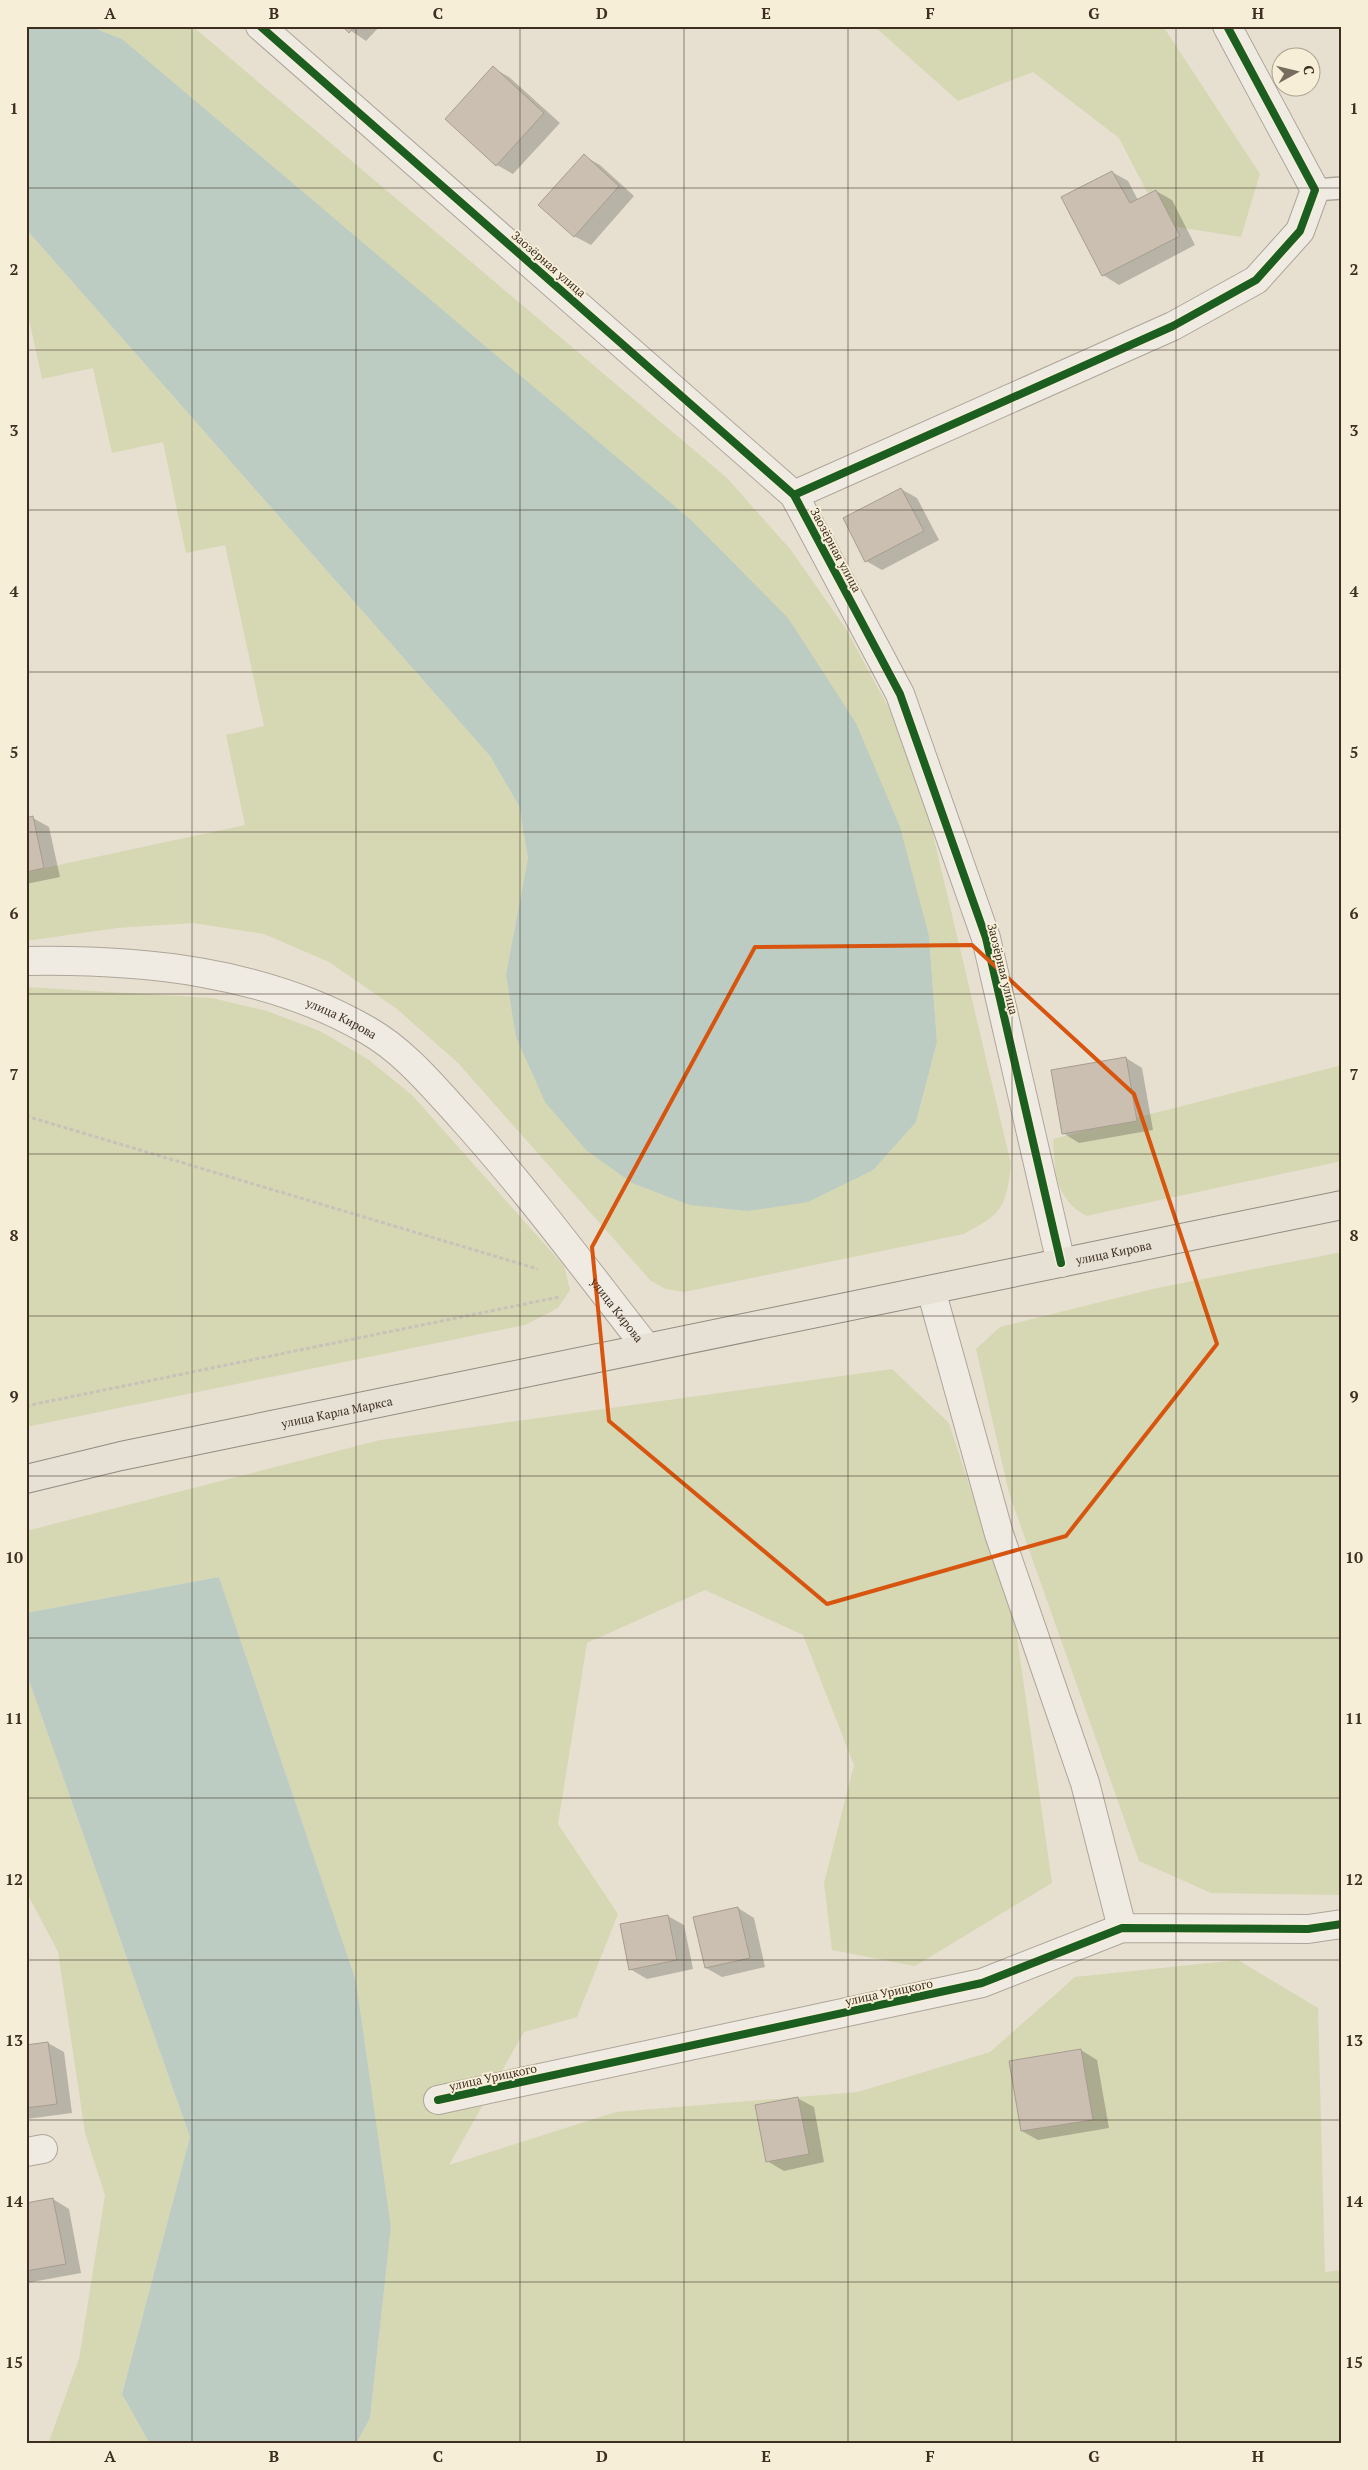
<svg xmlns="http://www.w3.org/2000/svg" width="1368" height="2470" font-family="'PT Serif',serif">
<rect width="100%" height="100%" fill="#e7e0d1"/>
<path fill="#d6d7b3" d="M89 26H192L727 478 791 550 846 629 892 714 926 805 1011 1164C1006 1208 1003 1213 964 1234L684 1292 666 1289 651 1281 458 1063 397 1009 329 962 264 934 193 923 117 928 26 941V872L245 825 226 735 264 726 225 545 186 553 163 442 112 453 93 368 42 379 26 305V229L490 756 519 806 528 858 506 974 916 1122 937 1042 929 935 122 39Z
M874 26H1163L1260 174 1241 237 1164 225 1119 138 1033 72 958 101Z
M26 987 212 998 267 1011 320 1031 369 1060 412 1095 564 1266 570 1290 558 1308 525 1325 26 1427Z
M1342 1065V1161L1086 1216C1054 1197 1055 1172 1053 1139Z
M1342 1252V1895L1211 1893 1139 1861 1009 1493 976 1349 1000 1327 1157 1288Z
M892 1369 949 1423 1016 1629 1052 1883 915 1966 832 1950 824 1883 854 1765 803 1635 705 1590 587 1643 558 1824 618 1914 577 2017 524 2032 449 2165 616 2112 858 2092 990 2052 1075 1977 1238 1960 1318 2008 1325 2272 1342 2270V2444H356L370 2418 391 2227 356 1981 219 1577 26 1613V1531L380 1440Z
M26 1672 190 2137 122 2394 150 2444H48L79 2359 105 2195 85 2133 58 1952 26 1891Z"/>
<path fill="#bcccc2" d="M26 26H89L122 39 691 520 788 618 856 723 900 827 929 936 937 1042 916 1122 873 1170 808 1202 748 1211 690 1205 632 1183 586 1150 545 1102 516 1037 506 974 528 858 519 806 490 756 26 229Z
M219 1577 356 1981 391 2227 370 2418 356 2444H150L122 2394 190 2137 26 1672V1613Z"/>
<path fill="#0003" d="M344 26H380L366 41Z
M493 68 509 77 560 123 513 174 497 165Z
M584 156 600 165 634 196 591 245 574 236Z
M1112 172 1128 181 1138 200 1156 191 1172 200 1195 245 1119 285 1103 275Z
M901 489 917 498 939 540 882 570 866 561Z
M33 818 49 827 60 877 26 884V819Z
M1126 1058 1142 1068 1153 1130 1079 1143 1063 1133Z
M738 1908 754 1918 765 1967 722 1977 706 1968Z
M668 1916 684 1925 693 1969 647 1979 630 1969Z
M48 2043 64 2052 72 2113 26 2119V2046Z
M1081 2050 1097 2060 1109 2128 1038 2140 1022 2131Z
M797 2098 814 2107 824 2162 784 2171 767 2161Z
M53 2199 69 2209 81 2273 26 2283V2204Z"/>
<path fill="#cbbfb2" stroke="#a89c90" d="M342 26H355L349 33Z
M493 66 544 113 496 166 445 119Z
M584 154 619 186 574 237 538 205Z
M1112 171 1130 203 1156 190 1180 236 1102 276 1061 197Z
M901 488 924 531 865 562 843 518Z
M33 816 44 868 26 872V818Z
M1126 1057 1137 1121 1062 1134 1051 1070Z
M738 1907 750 1958 705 1968 693 1917Z
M668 1915 677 1960 629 1970 620 1924Z
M48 2042 57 2104 26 2108V2045Z
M1081 2049 1093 2120 1021 2131 1009 2061Z
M798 2097 809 2154 766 2162 755 2105Z
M53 2198 66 2264 26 2271V2203Z"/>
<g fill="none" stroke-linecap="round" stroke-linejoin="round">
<g stroke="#ada599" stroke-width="24">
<path id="service" d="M1315 190 1342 188"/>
</g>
<g stroke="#ada599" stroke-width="30">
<path id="minor" d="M260 26 794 495 900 694 986 938 1061 1263
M794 495 1173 326 1256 280 1300 231 1315 190 1227 26
M931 1290 999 1534 1085 1783 1122 1928
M438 2100 982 1983 1122 1928 1308 1929 1342 1924
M26 2152 43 2149"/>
</g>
<g stroke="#ada599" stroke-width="30">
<g id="tertiary">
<path id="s1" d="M26 961C141 959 265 971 367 1030 404 1051 432 1085 461 1117 527 1190 586 1270 647 1348"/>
</g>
</g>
<g stroke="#928b80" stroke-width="30">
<g id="primary">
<path id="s2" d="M26 1479 121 1456 1342 1205"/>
</g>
</g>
<path stroke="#c8c2b9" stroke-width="3" stroke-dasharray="4 2.5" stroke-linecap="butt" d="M26 1116 538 1269
M26 1406 559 1297"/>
<use href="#service" stroke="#efebe3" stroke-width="21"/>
<use href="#minor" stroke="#efebe3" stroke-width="28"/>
<use href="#tertiary" stroke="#efebe3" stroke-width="28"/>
<use href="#primary" stroke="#e6e1d4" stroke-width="28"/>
<g stroke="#f7eed8" stroke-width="11">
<path id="cycleway" d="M260 26 794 495 900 694 986 938 1061 1263
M794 495 1173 326 1256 280 1300 231 1315 190 1227 26
M438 2100 982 1983 1122 1928 1308 1929 1342 1924"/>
</g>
<use href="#cycleway" stroke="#1b5e20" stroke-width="8"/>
</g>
<path fill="none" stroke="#d7550e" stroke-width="4" stroke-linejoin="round" d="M972 945 1134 1094 1217 1344 1066 1536 827 1604 609 1421 592 1247 755 947Z"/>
<path fill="none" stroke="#3d2e20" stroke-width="1" stroke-opacity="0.55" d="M192 26V2444M356 26V2444M520 26V2444M684 26V2444M848 26V2444M1012 26V2444M1176 26V2444M26 188H1342M26 350H1342M26 510H1342M26 672H1342M26 832H1342M26 994H1342M26 1154H1342M26 1316H1342M26 1476H1342M26 1638H1342M26 1798H1342M26 1960H1342M26 2120H1342M26 2282H1342"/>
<g text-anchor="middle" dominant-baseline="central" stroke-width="4" stroke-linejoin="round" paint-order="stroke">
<g font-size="12" fill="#3d2e20" stroke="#f7eed8">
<text transform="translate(549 264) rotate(41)">Заозёрная улица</text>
<text transform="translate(836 550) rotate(62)">Заозёрная улица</text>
<text transform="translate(1003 969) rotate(76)">Заозёрная улица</text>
<text stroke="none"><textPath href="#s1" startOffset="324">улица Кирова</textPath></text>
<text stroke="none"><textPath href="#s2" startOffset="1111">улица Кирова</textPath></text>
<text stroke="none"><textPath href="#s1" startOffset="729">улица Кирова</textPath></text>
<text stroke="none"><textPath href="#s2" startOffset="318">улица Карла Маркса</textPath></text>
<text transform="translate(889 1992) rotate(-12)">улица Урицкого</text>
<text transform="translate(493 2077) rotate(-12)">улица Урицкого</text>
</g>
</g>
<rect width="1368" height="2470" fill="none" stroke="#f7eed8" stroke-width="55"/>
<g transform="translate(1296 72) rotate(82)"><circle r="24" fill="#f7eed8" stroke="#ada18e"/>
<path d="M0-4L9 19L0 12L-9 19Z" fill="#786c5e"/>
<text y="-8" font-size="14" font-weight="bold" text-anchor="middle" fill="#3d2e20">С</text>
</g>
<rect x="28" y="28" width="1312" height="2414" fill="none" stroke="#3d2e20" stroke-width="2"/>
<g font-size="16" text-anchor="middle" font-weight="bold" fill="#3d2e20">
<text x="110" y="19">A</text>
<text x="274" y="19">B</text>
<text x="438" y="19">C</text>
<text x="602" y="19">D</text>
<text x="766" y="19">E</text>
<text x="930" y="19">F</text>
<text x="1094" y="19">G</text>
<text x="1258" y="19">H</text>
<text x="14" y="114">1</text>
<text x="1354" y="114">1</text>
<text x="14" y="275">2</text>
<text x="1354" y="275">2</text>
<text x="14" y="436">3</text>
<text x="1354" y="436">3</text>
<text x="14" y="597">4</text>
<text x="1354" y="597">4</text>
<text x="14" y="758">5</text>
<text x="1354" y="758">5</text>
<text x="14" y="919">6</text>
<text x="1354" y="919">6</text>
<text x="14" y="1080">7</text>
<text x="1354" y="1080">7</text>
<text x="14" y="1241">8</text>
<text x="1354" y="1241">8</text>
<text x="14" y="1402">9</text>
<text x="1354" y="1402">9</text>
<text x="14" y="1563">10</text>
<text x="1354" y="1563">10</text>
<text x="14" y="1724">11</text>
<text x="1354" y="1724">11</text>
<text x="14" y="1885">12</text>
<text x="1354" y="1885">12</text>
<text x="14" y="2046">13</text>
<text x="1354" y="2046">13</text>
<text x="14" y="2207">14</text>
<text x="1354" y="2207">14</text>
<text x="14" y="2368">15</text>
<text x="1354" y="2368">15</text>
<text x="110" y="2462">A</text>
<text x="274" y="2462">B</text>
<text x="438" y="2462">C</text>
<text x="602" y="2462">D</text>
<text x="766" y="2462">E</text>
<text x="930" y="2462">F</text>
<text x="1094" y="2462">G</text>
<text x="1258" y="2462">H</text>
</g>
</svg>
